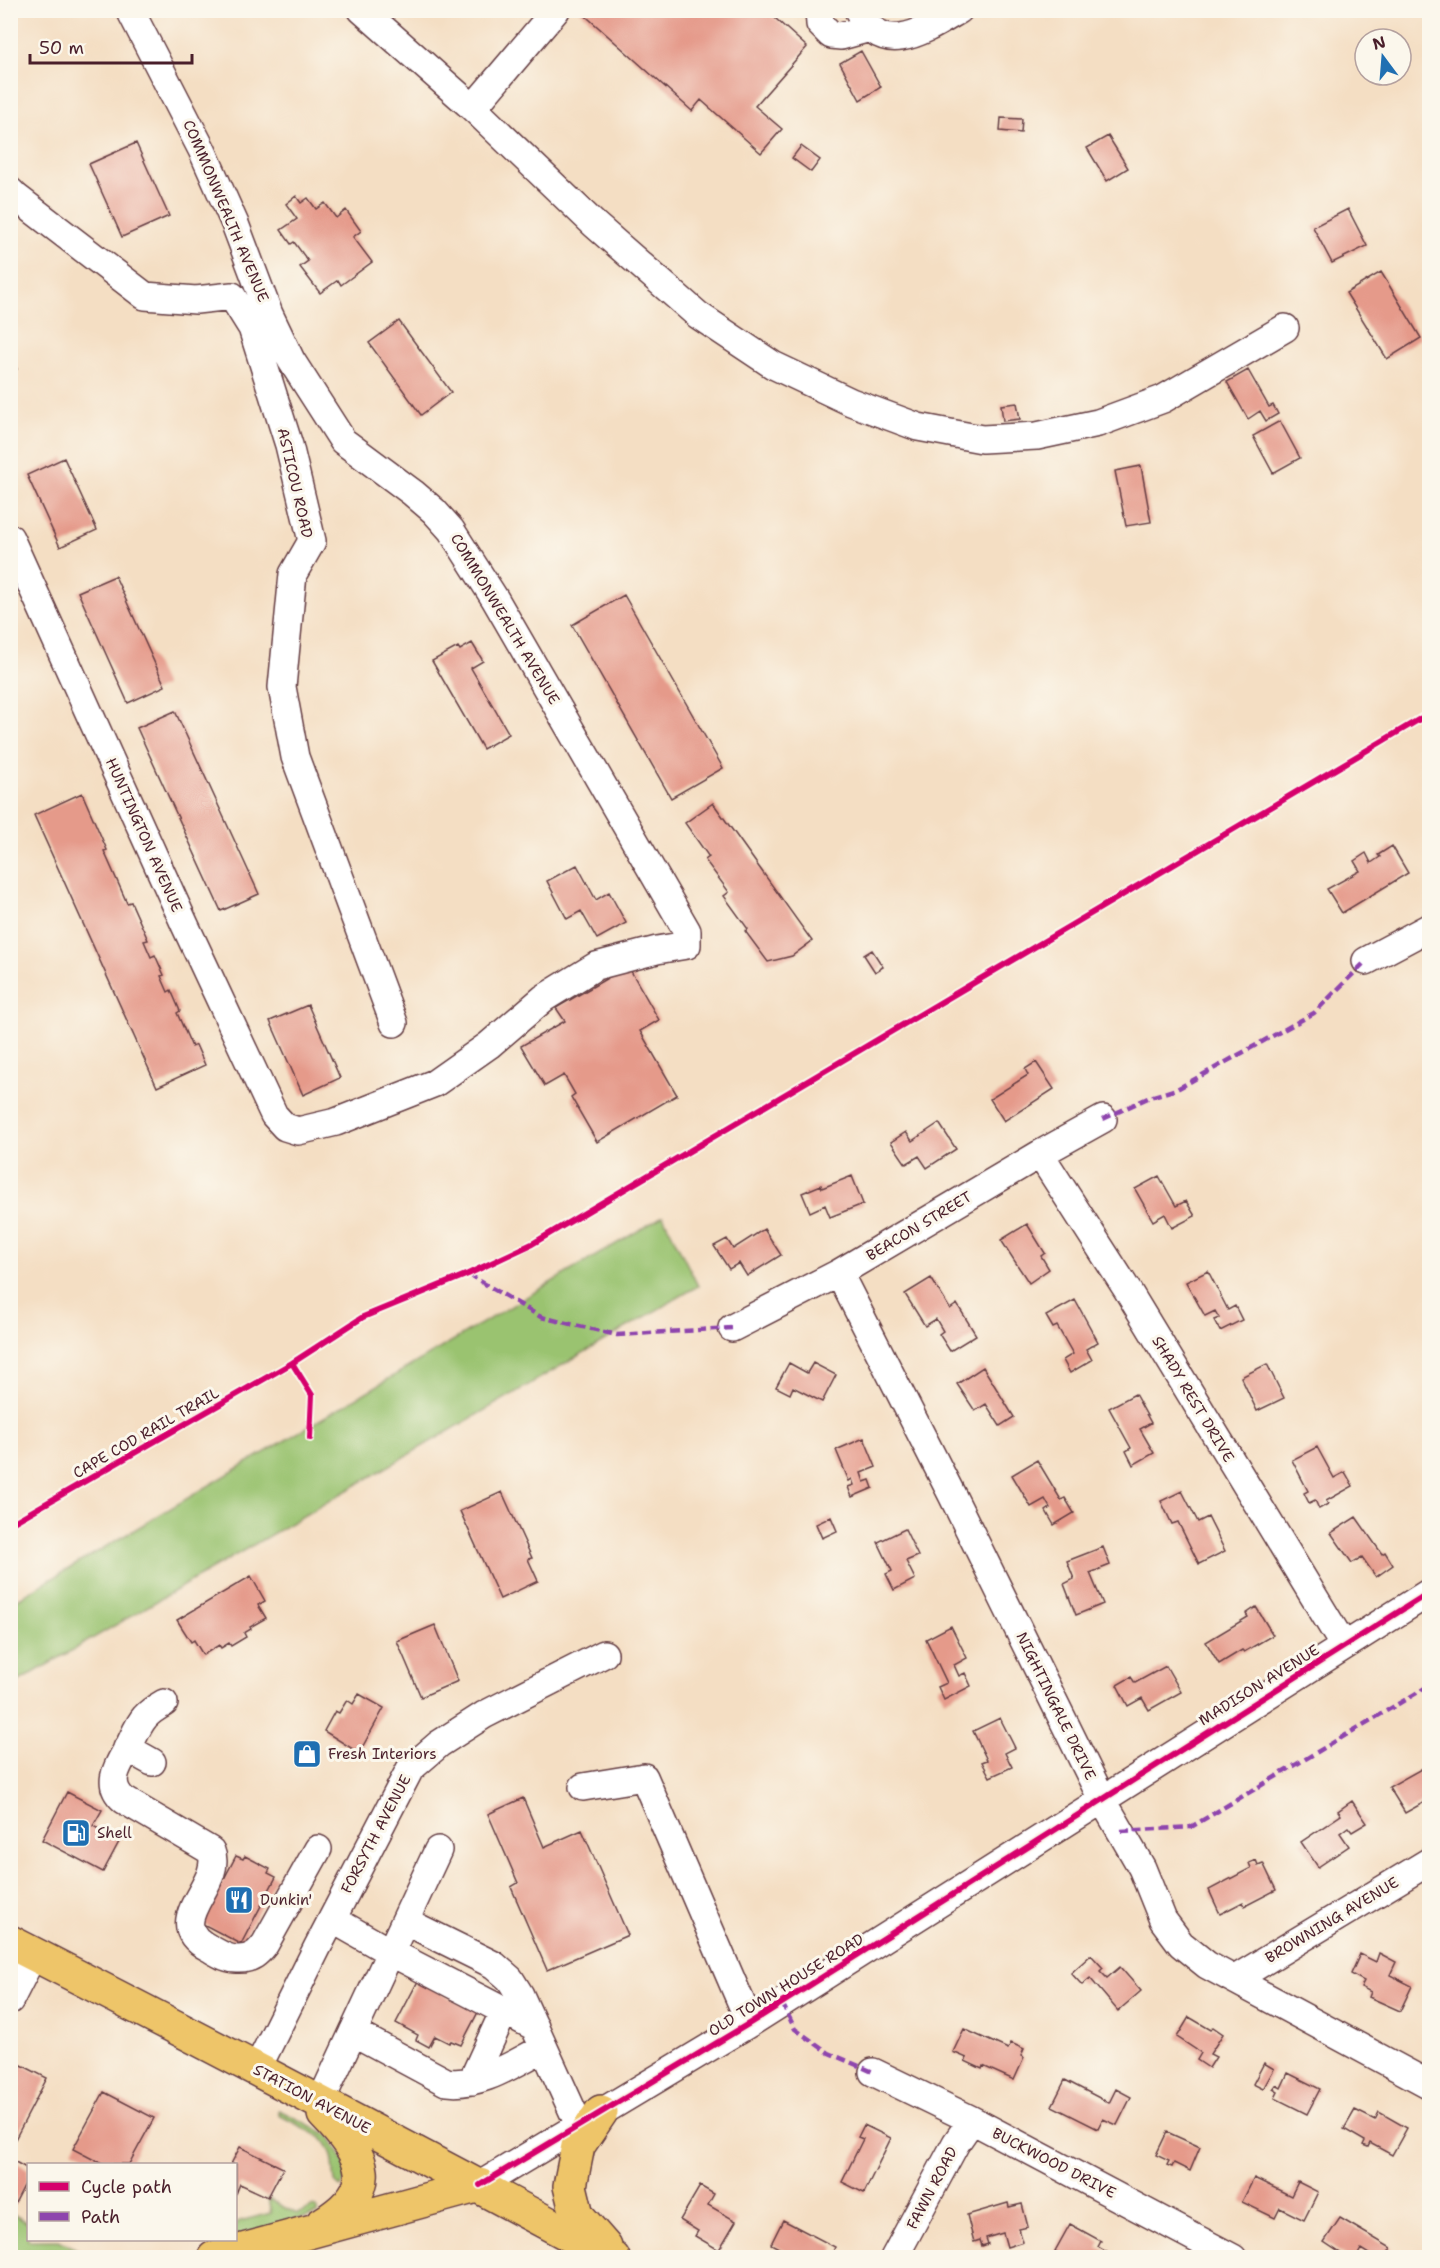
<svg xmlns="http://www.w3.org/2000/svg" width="1440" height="2268" font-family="'Shantell Sans',sans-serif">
<rect width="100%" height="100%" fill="#fbf7ec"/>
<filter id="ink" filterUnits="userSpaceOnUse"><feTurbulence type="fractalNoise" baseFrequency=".0167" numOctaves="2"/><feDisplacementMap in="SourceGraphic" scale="12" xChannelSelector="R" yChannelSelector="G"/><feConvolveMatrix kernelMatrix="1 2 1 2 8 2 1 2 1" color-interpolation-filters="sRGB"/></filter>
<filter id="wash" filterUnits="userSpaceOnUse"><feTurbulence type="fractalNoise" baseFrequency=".008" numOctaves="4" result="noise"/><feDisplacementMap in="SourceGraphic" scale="24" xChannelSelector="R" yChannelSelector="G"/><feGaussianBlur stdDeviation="1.35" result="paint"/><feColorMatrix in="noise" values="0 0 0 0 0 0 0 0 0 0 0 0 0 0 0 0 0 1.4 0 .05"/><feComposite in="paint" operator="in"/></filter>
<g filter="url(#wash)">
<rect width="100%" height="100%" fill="#f4dec3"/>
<path fill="#9ac370" stroke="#72714e" stroke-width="1.5" d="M663 1216 698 1286 11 1686V1603Z
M279 2110 329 2135 349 2170 341 2188 335 2182C332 2162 336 2154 321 2137L279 2115Z
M268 2199 297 2214 314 2206 317 2208V2214L236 2236V2222L271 2213Z
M11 2213 28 2223V2240H59L92 2257H11Z"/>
<g id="blocks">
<path fill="#e59a8a" d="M579 10H766L807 47 755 106 782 129 761 153 701 100 692 111Z
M861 51 881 87 860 100 840 63Z
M1001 118 1022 119 1021 133 1000 131Z
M1108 136 1128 168 1107 181 1087 148Z
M136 143 169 216 122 237 89 164Z
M801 146 820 160 811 172 792 158Z
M296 196 301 203 308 198 316 209 325 203 336 218 346 210 361 231 353 237 372 262 341 285 338 280 320 293 300 267 308 261 294 242 291 244 281 230 297 219 286 204Z
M1348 209 1367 246 1332 263 1313 227Z
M1381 272 1421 338 1387 359 1346 293Z
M399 321 451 392 421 415 369 343Z
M10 353 17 369 10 372Z
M1248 370 1269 407 1273 405 1278 414 1266 421 1260 411 1248 419 1227 382Z
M1017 403 1020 419 1003 421 1001 405Z
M1280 421 1300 458 1273 473 1253 436Z
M64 458 97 530 60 547 27 475Z
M1141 466 1151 522 1126 526 1115 471Z
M115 576 165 686 128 703 78 592Z
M624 595 723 768 671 798 572 625Z
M472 643 483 661 471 668 509 734 483 749 432 661 458 647 460 650Z
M175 711 259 894 221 911 137 728Z
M82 793 107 850 104 851 127 903 131 902 148 940 144 941 151 957 155 955 164 975 161 976 168 992 171 990 180 1011 177 1013 192 1047 196 1045 205 1065 157 1087 34 815Z
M713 803 812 941 792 956 768 962 745 931 748 929 724 896 729 892 705 860 709 857 685 823Z
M1392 846 1408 873 1342 913 1327 889 1360 871 1354 861 1366 853 1371 863 1380 857 1378 855Z
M577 865 596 900 609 892 626 923 597 939 581 911 567 919 547 881Z
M872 950 883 967 875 972 864 955Z
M628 966 659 1020 640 1031 677 1095 597 1142 571 1097 575 1094 564 1075 545 1086 521 1046 565 1021 556 1008Z
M308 1005 340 1078 303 1095 270 1021Z
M1036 1062 1054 1089 1004 1121 990 1099 1028 1075 1025 1069Z
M939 1123 956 1149 927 1168 919 1156 906 1164 891 1142 906 1132 912 1141Z
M852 1176 863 1204 830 1217 825 1205 810 1212 802 1193 821 1185 822 1188Z
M1159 1176 1176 1206 1186 1201 1195 1216 1172 1228 1165 1214 1153 1221 1135 1189Z
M1027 1224 1045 1253 1041 1256 1049 1269 1029 1283 1001 1240Z
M764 1229 781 1255 747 1276 739 1263 729 1269 714 1246 727 1239 733 1249Z
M1208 1271 1228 1310 1235 1306 1242 1320 1220 1331 1214 1320 1219 1318 1215 1311 1205 1316 1186 1282Z
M931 1278 950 1309 957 1304 976 1335 950 1351 939 1334 943 1331 936 1319 925 1326 905 1294Z
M1075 1300 1098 1342 1086 1349 1092 1360 1070 1373 1063 1360 1073 1354 1057 1326 1053 1328 1046 1316Z
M789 1363 807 1373 813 1363 836 1375 822 1402 793 1387 790 1394 776 1387Z
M1267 1364 1284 1398 1257 1411 1241 1377Z
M983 1367 1014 1417 1000 1426 986 1404 975 1411 957 1384Z
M1135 1394 1151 1423 1140 1429 1154 1453 1133 1465 1126 1451 1131 1448 1109 1408Z
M864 1438 876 1467 861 1473 864 1482 870 1480 873 1488 852 1497 848 1487 854 1485 852 1479 849 1481 836 1450Z
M1317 1447 1334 1478 1345 1472 1353 1486 1326 1501 1328 1504 1319 1509 1315 1500 1309 1503 1304 1493 1308 1491 1292 1460Z
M1037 1460 1061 1500 1065 1498 1074 1513 1054 1525 1046 1511 1050 1508 1045 1499 1031 1507 1012 1475Z
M1182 1491 1198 1522 1208 1517 1225 1551 1199 1564 1178 1522 1172 1524 1161 1501Z
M502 1492 532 1558 528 1559 538 1581 500 1599 460 1511Z
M831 1517 837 1531 822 1538 816 1524Z
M1356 1517 1382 1554 1385 1552 1393 1565 1376 1577 1362 1557 1352 1563 1331 1533Z
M905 1529 918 1556 906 1561 915 1579 894 1590 886 1574 892 1571 878 1542Z
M1103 1547 1110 1565 1090 1573 1103 1604 1076 1615 1064 1584 1074 1579 1067 1561Z
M251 1576 265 1601 258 1605 266 1618 250 1627 251 1629 244 1633 246 1637 231 1646 229 1643 221 1648 219 1645 203 1655 194 1640 191 1642 177 1620Z
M1256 1607 1273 1635 1244 1652 1242 1650 1219 1664 1206 1642 1248 1617 1246 1614Z
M435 1625 458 1681 421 1697 397 1641Z
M951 1626 967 1658 954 1665 959 1676 965 1673 971 1686 944 1700 938 1687 947 1683 926 1639Z
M1166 1666 1181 1692 1149 1710 1142 1698 1128 1706 1117 1685 1131 1677 1135 1683Z
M359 1694 384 1708 359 1753 324 1731 335 1711 339 1713 347 1700 353 1704Z
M1000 1718 1015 1748 1005 1753 1012 1767 990 1777 982 1762 987 1760 973 1731Z
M1430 1764V1780L1427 1781 1430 1784V1799L1405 1813 1389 1787Z
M67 1792 102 1810 93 1826 120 1840 103 1872 42 1840Z
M523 1798 544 1847 582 1830 628 1935 547 1970 511 1887 518 1883 488 1814Z
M1352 1801 1367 1823 1352 1832 1348 1827 1340 1833 1349 1846 1318 1867 1301 1842 1341 1815 1338 1811Z
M236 1856 243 1859 245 1856 270 1869 268 1873 276 1877 241 1944 201 1923Z
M1256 1860 1258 1865 1263 1863 1276 1890 1245 1906 1243 1902 1220 1914 1209 1890 1251 1868 1249 1863Z
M1379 1953 1396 1962 1390 1975 1412 1986 1400 2011 1369 1997 1371 1992 1361 1987 1364 1981 1351 1974 1360 1954 1376 1962Z
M1091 1955 1103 1968 1100 1971 1107 1978 1120 1967 1141 1991 1118 2011 1090 1978 1082 1985 1071 1973Z
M418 1981 478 2012 461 2045 451 2041 449 2043 435 2036 429 2047 416 2040 418 2035 396 2023Z
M1189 2017 1211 2030 1213 2027 1223 2034 1210 2054 1216 2057 1209 2068 1197 2060 1201 2053 1177 2037Z
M964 2029 1008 2049 1011 2043 1024 2049 1021 2056 1024 2058 1014 2080 983 2066 982 2069 965 2061 967 2058 953 2052Z
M10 2059 47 2078 10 2149Z
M1264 2063 1274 2069 1263 2089 1253 2084Z
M1288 2073 1320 2089 1307 2114 1275 2098 1278 2092 1273 2089 1276 2085 1281 2088Z
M1065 2080 1109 2103 1116 2089 1131 2097 1117 2125 1103 2119 1098 2129 1052 2106Z
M104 2092 154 2118 129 2164H102L73 2149Z
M1355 2110 1375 2120 1379 2112 1407 2128 1392 2155 1370 2143 1368 2147 1363 2145 1365 2141 1344 2129Z
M864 2125 891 2138 864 2193 842 2182 863 2139 858 2137Z
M1167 2132 1200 2147 1190 2171 1174 2163 1172 2167 1167 2165 1169 2161 1156 2155Z
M240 2147 283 2168 268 2197 240 2184 236 2194V2164H231Z
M10 2159 28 2169V2178L10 2213Z
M1254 2178 1291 2196 1298 2182 1318 2192 1304 2220 1280 2208 1275 2218 1242 2202Z
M700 2186 714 2194 708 2205 736 2221 719 2250 695 2236 698 2231 680 2220Z
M1008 2203 1009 2207 1022 2204 1028 2227 1019 2229 1023 2242 1007 2247 1003 2233 986 2238 988 2244 982 2246 980 2240 974 2242 967 2215Z
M1340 2218 1391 2248 1385 2258H1367L1369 2254 1361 2249 1356 2258H1348L1324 2242Z
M783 2220 835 2247 830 2258H798L771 2244Z
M1070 2224 1101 2241 1098 2247 1112 2255 1111 2258H1066L1055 2251Z"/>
</g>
</g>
<g filter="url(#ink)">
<use href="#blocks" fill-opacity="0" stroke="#643c42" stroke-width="1.5"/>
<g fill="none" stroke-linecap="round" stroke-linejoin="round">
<g stroke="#643c42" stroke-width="30">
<path id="minor" d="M362 10 473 108 594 224 698 315 773 365 851 402 918 427 982 439 1037 436 1098 423 1163 399 1285 328
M819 10 820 24 831 35 841 36 870 28
M858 10C883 60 925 30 959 10
M473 108 556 10
M10 191 16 197 145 296 196 300 232 296 252 328 289 445 312 541 293 574 282 687 295 757 394 1023
M10 538 185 925 274 1115 285 1127 298 1131 336 1122 435 1083 489 1045 544 998 596 966 657 950 687 945V931L495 599 451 530 434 511 413 493 343 441 291 360 269 314 235 224 202 150 130 10
M1366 961 1430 927
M1040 1154 1128 1291 1344 1646
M839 1273 952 1495 1102 1799 1142 1868 1163 1920 1181 1944 1207 1965 1430 2085
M732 1328 839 1273 1040 1154 1103 1119
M164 1703C157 1707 150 1711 145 1717 138 1725 134 1736 129 1746 119 1764 104 1783 124 1800L211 1851C225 1885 158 1922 209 1948 218 1953 228 1960 239 1959 252 1959 258 1953 265 1944L318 1849
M127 1748 152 1762
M583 1787 644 1777 750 2023
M332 1919 390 1952 535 2027
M405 1921 494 1965 510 1979 520 1995 579 2125
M1235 1979 1430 1861
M10 2000 34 1953
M353 2032 446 2082C481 2087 514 2063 544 2048
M257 2069 317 1948 410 1769 439 1744 484 1715 604 1654
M873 2072 972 2120 1233 2258
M472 2081 504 2011
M320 2103 438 1850
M480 2185 750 2023 1430 1592
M894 2258 956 2143 972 2120"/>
</g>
<g stroke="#643c42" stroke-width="36">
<path id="major" d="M10 1942C212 2045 413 2151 613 2258
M601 2112 578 2146 570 2186 577 2215 605 2247
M321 2225C381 2188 367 2158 324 2114
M214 2258 480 2185"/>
</g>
<use href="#minor" stroke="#fff" stroke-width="27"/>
<use href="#major" stroke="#eec569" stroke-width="33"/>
<path stroke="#8e44ad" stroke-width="4.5" stroke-dasharray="9 4.5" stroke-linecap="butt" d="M1103 1119 1150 1097 1177 1089 1314 1013 1366 961
M468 1274 541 1317 617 1335 732 1328
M1121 1831 1191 1827 1430 1685
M782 2003 795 2029 829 2053 873 2072"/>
<g stroke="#fbf7ec" stroke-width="10">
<path id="cycleway" d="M292 1363 312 1395 310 1438
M10 1524 292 1363 363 1317 468 1274 532 1244 1430 713
M480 2185 750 2023 1430 1592"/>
</g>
<use href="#cycleway" stroke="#d6006c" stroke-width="6"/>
</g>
</g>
<defs>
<g id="shop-square" transform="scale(1.5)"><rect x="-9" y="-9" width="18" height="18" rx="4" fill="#1f6fb2" stroke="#fbf7ec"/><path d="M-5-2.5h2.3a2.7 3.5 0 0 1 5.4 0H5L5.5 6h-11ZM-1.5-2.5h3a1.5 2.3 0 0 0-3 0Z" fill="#fff"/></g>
<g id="fuel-square" transform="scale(1.5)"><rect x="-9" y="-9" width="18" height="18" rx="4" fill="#1f6fb2" stroke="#fbf7ec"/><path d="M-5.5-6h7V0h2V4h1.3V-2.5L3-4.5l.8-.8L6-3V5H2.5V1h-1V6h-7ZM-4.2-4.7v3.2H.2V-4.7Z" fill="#fff"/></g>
<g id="restaurant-square" transform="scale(1.5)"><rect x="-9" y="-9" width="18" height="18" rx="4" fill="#1f6fb2" stroke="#fbf7ec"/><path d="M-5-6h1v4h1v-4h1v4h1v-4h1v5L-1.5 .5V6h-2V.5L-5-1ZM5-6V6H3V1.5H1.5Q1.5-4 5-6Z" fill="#fff"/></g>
</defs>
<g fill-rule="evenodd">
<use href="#shop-square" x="307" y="1754"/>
<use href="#fuel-square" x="76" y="1833"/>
<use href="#restaurant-square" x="239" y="1900"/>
</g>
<g text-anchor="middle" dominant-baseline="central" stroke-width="6" stroke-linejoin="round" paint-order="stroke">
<g font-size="15" fill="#4a1f2b" stroke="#fbf7ec">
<text transform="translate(226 211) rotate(67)">COMMONWEALTH AVENUE</text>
<text transform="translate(295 483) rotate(77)">ASTICOU ROAD</text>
<text transform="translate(505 619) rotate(59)">COMMONWEALTH AVENUE</text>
<text transform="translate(144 835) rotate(66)">HUNTINGTON AVENUE</text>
<text transform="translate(919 1226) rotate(-31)">BEACON STREET</text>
<text transform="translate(1193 1399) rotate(59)">SHADY REST DRIVE</text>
<text transform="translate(146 1433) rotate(-30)">CAPE COD RAIL TRAIL</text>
<text transform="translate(1259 1685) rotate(-32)">MADISON AVENUE</text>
<text transform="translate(1056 1706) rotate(64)">NIGHTINGALE DRIVE</text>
<text transform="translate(376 1834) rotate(-62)">FORSYTH AVENUE</text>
<text transform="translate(1332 1920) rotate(-31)">BROWNING AVENUE</text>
<text transform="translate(786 1985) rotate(-32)">OLD TOWN HOUSE ROAD</text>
<text transform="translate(312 2099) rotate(28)">STATION AVENUE</text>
<text transform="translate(1054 2163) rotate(27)">BUCKWOOD DRIVE</text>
<text transform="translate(932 2188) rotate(-62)">FAWN ROAD</text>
</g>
<g font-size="15" fill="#4a1f2b" stroke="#fbf7ec" text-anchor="start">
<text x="328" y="1754">Fresh Interiors</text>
<text x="97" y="1833">Shell</text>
<text x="260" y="1900">Dunkin'</text>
</g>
</g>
<rect width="1440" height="2268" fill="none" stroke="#fbf7ec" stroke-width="36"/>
<rect x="27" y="2163" width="210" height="78" fill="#fbf7ec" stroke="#b4a19f" stroke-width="1.5"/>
<rect x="39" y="2182" width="30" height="9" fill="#d6006c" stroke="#b4a19f" stroke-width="1.5"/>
<text x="81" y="2193" font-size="18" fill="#4a1f2b">Cycle path</text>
<rect x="39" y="2212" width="30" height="9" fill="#8e44ad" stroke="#b4a19f" stroke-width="1.5"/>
<text x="81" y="2223" font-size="18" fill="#4a1f2b">Path</text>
<g transform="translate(1383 57) rotate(344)"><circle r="28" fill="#fbf7ec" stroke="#b4a19f" stroke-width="1.5"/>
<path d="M0-4.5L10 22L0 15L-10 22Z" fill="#1f6fb2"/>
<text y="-9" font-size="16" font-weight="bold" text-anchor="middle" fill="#4a1f2b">N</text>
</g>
<path d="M30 54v9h162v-9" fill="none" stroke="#4a1f2b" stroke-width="3"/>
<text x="39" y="54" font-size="18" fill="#4a1f2b" stroke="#fbf7ec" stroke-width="4.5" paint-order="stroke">50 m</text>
</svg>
